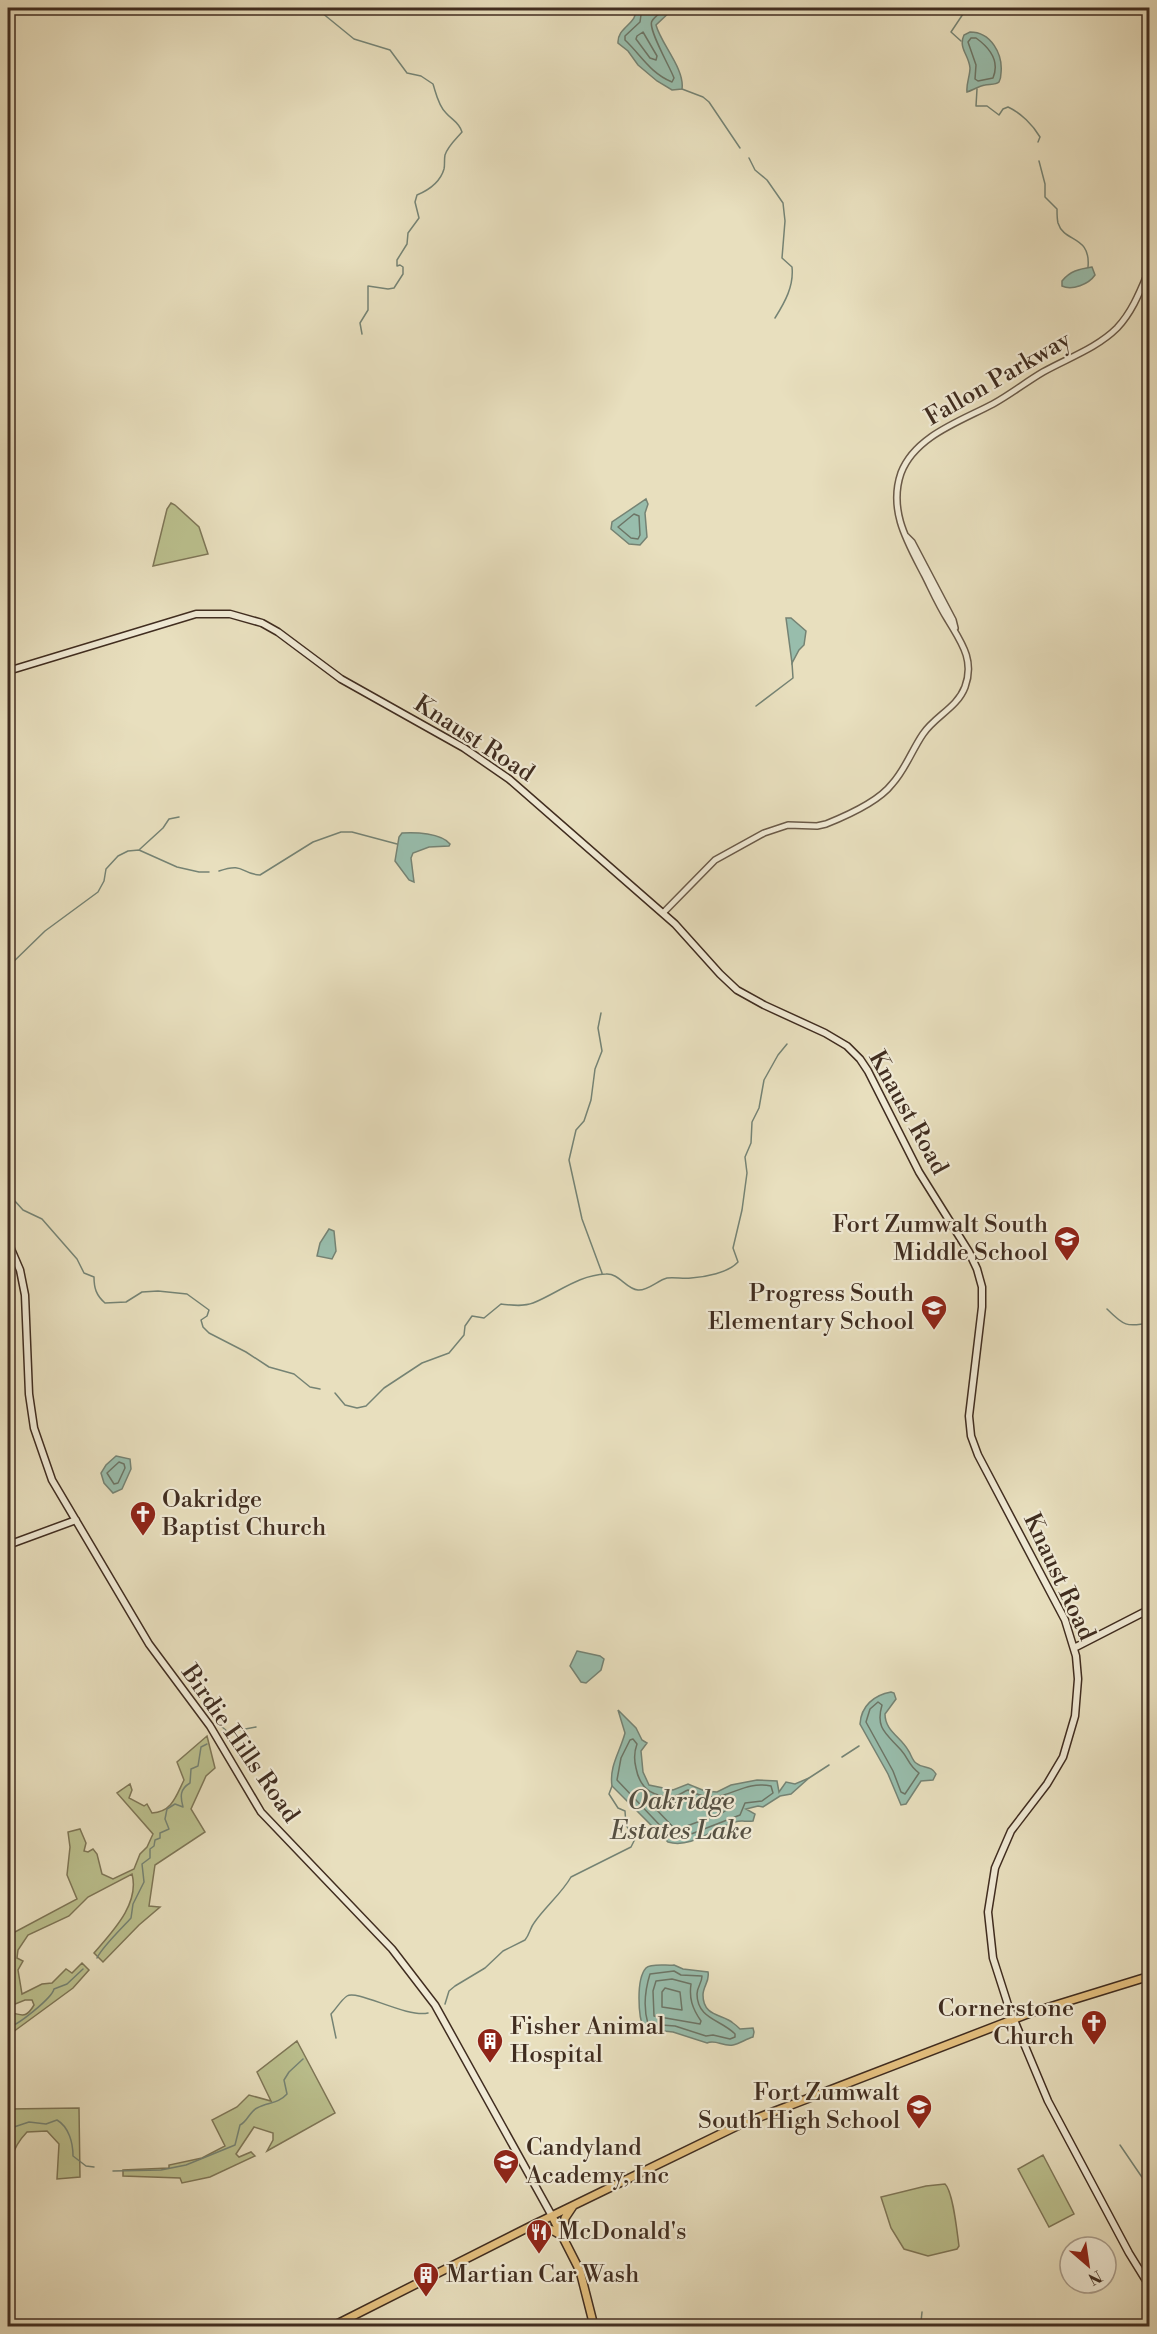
<svg xmlns="http://www.w3.org/2000/svg" width="1157" height="2334" font-family="'Libre Bodoni',serif">
<rect width="100%" height="100%" fill="#e8dfbe"/>
<filter id="stains"><feTurbulence type="fractalNoise" baseFrequency=".00333" numOctaves="4"/><feColorMatrix values="0 0 0 0 .2 0 0 0 0 .09 0 0 0 0 .02 0 0 0 .5 -.17"/></filter>
<radialGradient id="worn" r=".72"><stop offset=".6" stop-color="#630" stop-opacity="0"/><stop offset="1" stop-color="#630" stop-opacity=".3"/></radialGradient>
<path fill="#bbc08e" stroke="#7e7657" stroke-width="1.5" d="M171 503 175 505 199 527 208 554 153 566 167 509Z
M207 1736 215 1768 206 1776 191 1809 205 1832 155 1865 149 1906 160 1907 139 1925 103 1962 94 1953C112 1932 140 1904 132 1874L88 1897 69 1916 28 1935 18 1950 17 1958 23 1961 18 1970 22 1994 42 1984 52 1983 66 1969 72 1973 82 1963 89 1970 73 1988 13 2032 14 2071H8V2013C20 2012 24 2022 34 2005L32 2000H25L8 2007V1955L12 1947 13 1933 77 1899 67 1875 70 1847 68 1832 80 1829 86 1843 84 1851 88 1852 93 1849 97 1854 102 1874 113 1879 134 1869 140 1854 147 1847 153 1834 117 1793 130 1784 132 1790 129 1798 144 1806 147 1804 152 1813C172 1812 176 1796 184 1780L177 1762Z
M297 2041 335 2113 267 2151 273 2140V2133L254 2127 236 2154 239 2157 251 2152 255 2156 210 2177 182 2183 180 2178 123 2176V2170L169 2168V2165L202 2158 225 2146 212 2120 237 2107 249 2095 271 2101 257 2072Z
M79 2108 80 2177 57 2179 59 2144 47 2131 27 2132C8 2152 10 2166 10 2192H8V2109Z
M1043 2155 1074 2214 1049 2227 1018 2169Z
M945 2184C953 2191 957 2232 959 2246L957 2249 928 2256 904 2249 891 2228 881 2197 926 2186Z"/>
<path fill="#98bdac" stroke="#758374" stroke-width="1.5" d="M636 8H674L656 25C661 44 685 69 682 89L672 90 657 81 638 65 628 51 618 43C617 27 638 24 636 8Z
M970 32C991 32 1003 54 1001 73 1001 75 1000 80 999 82 996 85 989 84 985 85 979 86 973 90 967 92 966 84 970 76 970 68 969 55 958 48 964 35Z
M1092 267 1095 275C1089 284 1072 291 1062 286V281C1070 271 1079 269 1092 267Z
M646 499 648 504 645 513 647 537 640 545 629 544 611 529 612 522Z
M786 618H791L806 631 804 645 799 650 792 663Z
M402 833C415 832 441 833 450 844L449 846 429 847 413 853 411 858 414 882 409 880 395 861 399 837Z
M329 1229 334 1231 336 1251 332 1259 317 1256 320 1243Z
M116 1456 130 1459 131 1469 122 1489 113 1493 104 1483 101 1473 106 1465Z
M577 1651 600 1656 604 1659 601 1670 586 1683 581 1682 570 1666Z
M891 1692 894 1693 896 1699 885 1714C885 1731 901 1737 908 1750 911 1754 912 1760 916 1763 923 1769 931 1765 936 1774L933 1780 921 1781 906 1804 901 1805 888 1774 860 1724C861 1706 874 1695 891 1692Z
M618 1710 636 1728 642 1740 647 1743 641 1751 643 1772 649 1785 673 1790 688 1784 705 1791 717 1792 731 1785 757 1780 777 1781 779 1792 786 1782 795 1784 809 1778 791 1794 780 1796 763 1807 758 1806 746 1809 755 1814 753 1821C746 1822 741 1820 735 1822 714 1828 691 1849 668 1842L612 1786C609 1766 620 1752 625 1733Z
M674 1965 683 1969 708 1972C710 1981 703 1986 703 1995 703 2017 723 2014 733 2023 736 2025 738 2027 740 2029L753 2028 754 2032 753 2037C746 2039 739 2044 733 2045 723 2047 716 2039 707 2043L673 2032 644 2029C638 2017 636 1979 646 1968 651 1963 668 1966 674 1965Z"/>
<g fill="none" stroke-linecap="round" stroke-linejoin="round">
<path stroke="#6c7566" stroke-width="1.5" d="M642 8 640 22 625 36V40C641 55 650 73 672 82L674 78C670 67 647 28 652 21 655 16 662 12 666 8
M643 32 657 56 656 60 650 58 636 39 637 36Z
M976 38C990 48 1000 61 993 78L978 81 975 79 976 65 968 42 971 38Z
M634 514 639 516 640 535 638 539 631 538 618 527Z
M119 1462 124 1464 125 1468 118 1483 114 1484 107 1473Z
M878 1702 882 1705C875 1729 887 1734 901 1750 909 1759 908 1765 919 1773L905 1794 901 1792 893 1771 866 1722 870 1709Z
M633 1739 637 1744C634 1752 634 1760 636 1768 640 1789 654 1798 675 1796 680 1795 683 1792 688 1790 724 1810 737 1779 771 1786L773 1793 762 1801 745 1803 740 1815 686 1836 671 1837 617 1780 621 1758 630 1740Z
M687 1799C701 1805 716 1808 731 1802L734 1805 722 1813 676 1830 652 1805 655 1802 675 1803Z
M674 1971 681 1975 702 1976C702 1983 697 1987 697 1994 697 2019 722 2020 735 2034V2037L730 2039 713 2035 706 2036 675 2026 648 2024C643 2007 645 1990 650 1974Z
M672 1979 691 1984C689 1998 692 2008 701 2021L700 2024 654 2016 653 1991 656 1981Z
M665 1988 680 1992 682 2010 662 2007V1992Z"/>
<path stroke="#758374" stroke-width="1.5" d="M316 8 354 39 390 50 407 73 421 76 433 84C436 93 438 105 446 113 452 120 459 122 462 132 456 139 448 146 445 155 444 160 445 165 444 169 440 183 429 190 417 195L415 202 419 218 408 233 407 244 397 260V266L400 265 403 267V274L394 288 388 289 368 286V310L360 323 362 334
M961 41 951 32 967 8
M682 89 703 97 709 102 740 148
M977 89 976 106H987L999 115 1003 109 1008 107C1021 113 1033 125 1040 137L1038 142
M749 158 755 170 767 180 783 203 785 221 782 258 792 267C794 286 785 302 775 318
M1039 161 1045 184V197L1057 209C1057 213 1057 219 1058 223 1064 243 1091 235 1088 267
M756 706 793 678 792 663
M140 849 163 828 169 819 179 817
M219 871C245 862 240 874 260 875L313 842 341 832H352L397 844
M8 967 45 931 98 892 104 881 106 869 118 856 128 851 139 850 177 867 199 872H209
M601 1013 598 1028 602 1051 595 1069 591 1100 584 1121 576 1130 569 1160 582 1219 602 1273
M8 1197 14 1200 23 1210 42 1219 77 1259 84 1273 94 1277C94 1288 96 1295 105 1303L126 1302 142 1292 158 1291 187 1294 209 1310 207 1316 201 1320 203 1327 209 1333 246 1352 269 1367 294 1374 310 1387 320 1389
M1107 1309C1124 1326 1126 1327 1150 1323
M335 1393 345 1405 357 1408 366 1406 384 1388 422 1363 449 1353 464 1335 465 1326 472 1316 484 1318 501 1304C511 1305 523 1307 533 1303 558 1293 578 1275 606 1274 619 1273 626 1289 638 1290 648 1291 658 1280 667 1278 675 1277 683 1279 691 1278 705 1277 728 1273 738 1262L733 1248 742 1210 747 1173 745 1157 751 1143 752 1122 759 1108 764 1080 778 1055 787 1044
M211 1712 221 1726 228 1732
M226 1735 229 1732 256 1727
M842 1757 859 1746
M809 1778 829 1765
M97 1958C102 1947 122 1928 131 1918L133 1904 144 1882 142 1864 150 1858V1849L154 1846 155 1840 160 1838V1833L169 1829 165 1819 167 1809 175 1804 183 1807C180 1796 180 1789 190 1783L191 1769 198 1766 201 1747 207 1744
M445 2004 449 1991 455 1986 485 1968 503 1951 525 1940C530 1934 530 1928 534 1923 545 1907 562 1893 571 1877L631 1847 635 1839 626 1825 625 1811 618 1808 609 1794 612 1786
M8 2027C16 2027 52 1998 54 1989L67 1984 83 1969
M336 2038 331 2014C336 2009 341 2000 347 1996 357 1989 406 2018 428 2013
M8 2129 29 2122 46 2124 57 2120C69 2127 73 2143 73 2156L86 2166 94 2167
M1120 2145 1150 2189
M113 2171 161 2170 186 2165 235 2145 240 2125C248 2121 249 2112 257 2108 268 2102 278 2104 287 2094L284 2080 289 2072 303 2059
M918 2326 921 2322 922 2312"/>
<g stroke="#6a5a48" stroke-width="8">
<path id="tertiary" d="M906 536 912 542 953 620 955 628
M663 913 715 860 764 833 788 825 817 826 826 824C846 816 879 801 892 784 905 770 912 750 923 734 935 716 957 708 965 687 975 660 961 642 948 620 939 606 932 590 925 576 908 543 888 511 901 473 915 436 961 421 993 404 1011 394 1026 382 1043 372 1068 358 1097 348 1117 328 1133 311 1141 289 1150 268"/>
</g>
<g stroke="#402d20" stroke-width="9">
<path id="secondary" d="M8 671 196 614H230L262 623 278 632 341 679 464 748 509 779 675 924 720 974 737 990 764 1005 825 1033 847 1046 860 1059 868 1071 919 1172 969 1252 977 1269 982 1287V1307L969 1416 971 1436 978 1455 1065 1620 1076 1656 1078 1679 1075 1716 1063 1757 1047 1784 1011 1831 995 1868 988 1912 993 1958 1009 2008 1048 2101 1129 2253 1150 2287
M8 1242 20 1270 25 1295 29 1394 34 1428 52 1480 149 1644 210 1726 261 1812 392 1949 435 2005 552 2216
M8 1545 76 1520
M1074 1648 1150 1609"/>
</g>
<g stroke="#402d20" stroke-width="10">
<path id="primary" d="M552 2216 580 2271 594 2326
M533 2225 552 2230 562 2236
M563 2234 565 2218 573 2206
M333 2326 533 2225 739 2125 1030 2013 1150 1976"/>
</g>
<use href="#tertiary" stroke="#f0ead5" stroke-width="5"/>
<use href="#secondary" stroke="#f0ead5" stroke-width="6"/>
<use href="#primary" stroke="#e4c07f" stroke-width="7"/>
</g>
<defs>
<g id="school-pin" transform="scale(1.35)"><path d="M0 17L-7.5 6A9.5 9.5 0 1 1 7.5 6Z" fill="#8f2418" stroke="#f0ead5"/><path d="M0-5L7-2L0 1L-7-2ZM-4 1L0 2.5L4 1V4Q0 6-4 4Z" fill="#fff"/></g>
<g id="church-pin" transform="scale(1.35)"><path d="M0 17L-7.5 6A9.5 9.5 0 1 1 7.5 6Z" fill="#8f2418" stroke="#f0ead5"/><path d="M-1.2-6h2.4v3.5h3.3v2.4h-3.3V6h-2.4V-.1h-3.3v-2.4h3.3Z" fill="#fff"/></g>
<g id="building-pin" transform="scale(1.35)"><path d="M0 17L-7.5 6A9.5 9.5 0 1 1 7.5 6Z" fill="#8f2418" stroke="#f0ead5"/><path d="M-4-6H4V6H1V3H-1V6H-4ZM-2.5-4.3h1.7v1.8h-1.7ZM.8-4.3h1.7v1.8H.8ZM-2.5-1h1.7V.8h-1.7ZM.8-1h1.7V.8H.8Z" fill="#fff"/></g>
<g id="restaurant-pin" transform="scale(1.35)"><path d="M0 17L-7.5 6A9.5 9.5 0 1 1 7.5 6Z" fill="#8f2418" stroke="#f0ead5"/><path d="M-5-6h1v4h1v-4h1v4h1v-4h1v5L-1.5 .5V6h-2V.5L-5-1ZM5-6V6H3V1.5H1.5Q1.5-4 5-6Z" fill="#fff"/></g>
</defs>
<g fill-rule="evenodd">
<use href="#school-pin" x="1067" y="1239"/>
<use href="#school-pin" x="934" y="1308"/>
<use href="#church-pin" x="143" y="1514"/>
<use href="#church-pin" x="1094" y="2023"/>
<use href="#building-pin" x="490" y="2041"/>
<use href="#school-pin" x="919" y="2107"/>
<use href="#school-pin" x="506" y="2162"/>
<use href="#restaurant-pin" x="539" y="2232"/>
<use href="#building-pin" x="426" y="2275"/>
</g>
<g text-anchor="middle" dominant-baseline="central" stroke-width="4.5" stroke-linejoin="round" paint-order="stroke">
<g font-size="24" fill="#402d20" stroke="#f0ead5">
<text transform="translate(998 379) rotate(-30)">Fallon Parkway</text>
<text transform="translate(474 739) rotate(33)">Knaust Road</text>
<text transform="translate(908 1113) rotate(61)">Knaust Road</text>
<text transform="translate(1059 1577) rotate(65)">Knaust Road</text>
<text transform="translate(240 1744) rotate(55)">Birdie Hills Road</text>
</g>
<g font-size="24" fill="#402d20" stroke="#f0ead5" text-anchor="start">
<text x="1048" y="1225" text-anchor="end">Fort Zumwalt South<tspan x="1048" dy="28">Middle School</tspan></text>
<text x="914" y="1294" text-anchor="end">Progress South<tspan x="914" dy="28">Elementary School</tspan></text>
<text x="162" y="1500">Oakridge<tspan x="162" dy="28">Baptist Church</tspan></text>
<text x="1074" y="2009" text-anchor="end">Cornerstone<tspan x="1074" dy="28">Church</tspan></text>
<text x="510" y="2027">Fisher Animal<tspan x="510" dy="28">Hospital</tspan></text>
<text x="900" y="2093" text-anchor="end">Fort Zumwalt<tspan x="900" dy="28">South High School</tspan></text>
<text x="526" y="2148">Candyland<tspan x="526" dy="28">Academy, Inc</tspan></text>
<text x="558" y="2232">McDonald's</text>
<text x="446" y="2275">Martian Car Wash</text>
</g>
<g font-size="26" font-style="italic" fill="#565143" stroke="#f0ead5">
<text x="681" y="1801">Oakridge<tspan x="681" dy="30">Estates Lake</tspan></text>
</g>
</g>
<rect width="1157" height="2334" fill="none" stroke="#e8dfbe" stroke-width="30"/>
<rect x="9" y="9" width="1139" height="2316" fill="none" stroke="#402d20" stroke-width="3"/>
<rect x="15" y="15" width="1127" height="2304" fill="none" stroke="#402d20" stroke-width="1.5"/>
<g transform="translate(1088 2265) rotate(151)"><circle r="28" fill="#f0ead5" stroke="#aa9e8d" stroke-width="1.5"/>
<path d="M0-4.5L10 22L0 15L-10 22Z" fill="#8f2418"/>
<text y="-9" font-size="16" font-weight="bold" text-anchor="middle" fill="#402d20">N</text>
</g>
<rect width="100%" height="100%" filter="url(#stains)"/>
<rect width="100%" height="100%" fill="url(#worn)"/>
</svg>
